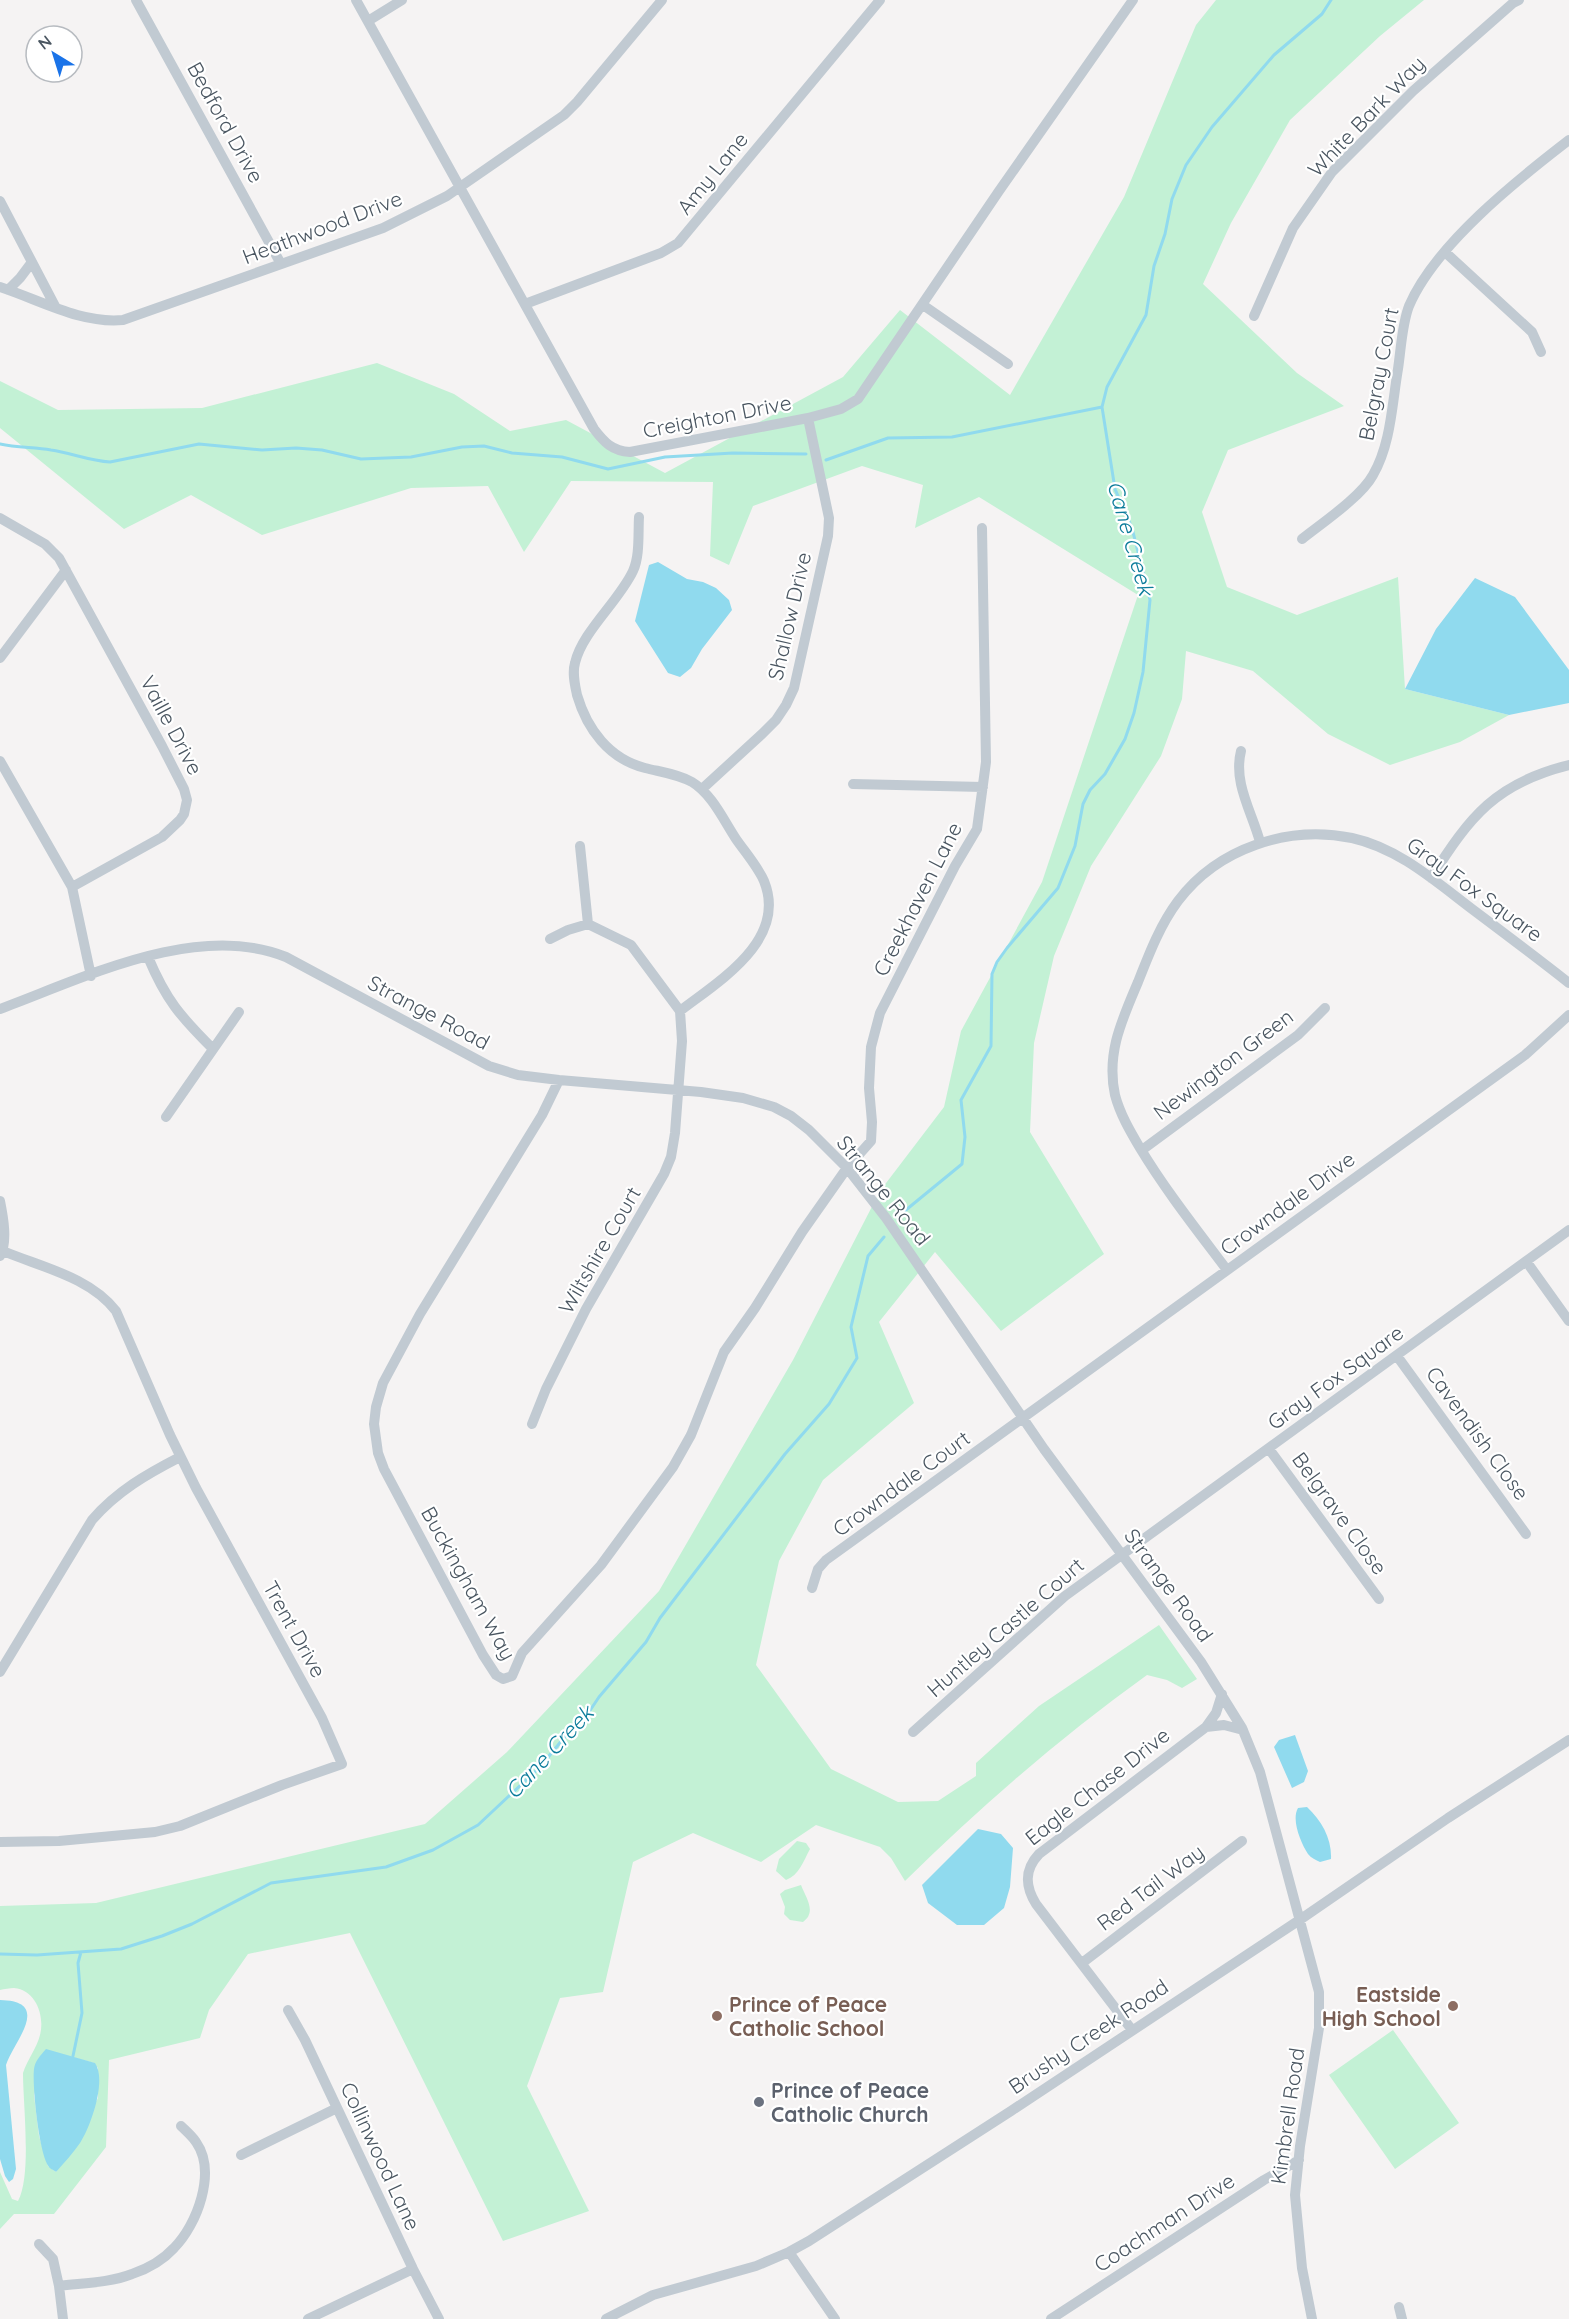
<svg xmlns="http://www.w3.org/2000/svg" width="1569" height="2319" font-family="Quicksand,sans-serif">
<rect width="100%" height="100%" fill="#f5f3f3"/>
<path fill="#c3f1d5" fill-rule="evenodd" d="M1216 0H1424L1380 36 1290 120 1231 223 1203 284 1297 373 1344 406 1228 450 1202 512 1227 587 1297 615 1398 577 1405 689 1509 715 1460 742 1390 765 1328 734 1253 671 1186 651 1182 699 1161 756 1091 866 1054 956 1034 1043 1030 1132 1104 1254 1001 1331 935 1252 879 1322 914 1403 823 1480 779 1561 756 1665 831 1769 898 1802 938 1801 976 1776V1763L1039 1706 1159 1625 1197 1679 1182 1688 1167 1680 1147 1675C1061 1737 981 1806 905 1881L891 1858 880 1847 816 1825 761 1862 693 1833 633 1862 603 1992 560 1998 527 2086 589 2211 503 2241 350 1933 248 1954 209 2010 200 2038 109 2060 106 2147 54 2214H14L0 2229V2172L12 2199 18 2201C32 2175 23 2104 23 2073 27 2060 37 2048 40 2035 45 2016 36 1990 14 1988 10 1988 4 1989 0 1990V1906L96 1903 425 1824 507 1752 659 1591 793 1360 880 1191 944 1107 961 1031 1042 882 1138 595 979 497 915 528 923 485 862 466 753 506 729 565 710 556 713 482 571 481 524 552 488 486 411 488 262 535 191 495 124 529 0 428V381L58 410 202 408 377 363 454 394 510 431 566 420 665 473 843 377 900 310 1010 395 1124 197 1196 25ZM46 2050 94 2063 98 2068V2098L56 2172 48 2166 39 2136 34 2095Z
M797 1841 806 1843 810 1849C803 1862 799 1875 786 1880L776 1871 779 1859Z
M801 1885C806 1898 817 1912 803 1922L790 1920 784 1914 785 1907 780 1894 785 1890Z
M1393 2030 1459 2123 1395 2169 1329 2075Z"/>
<path fill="#90daee" d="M658 562 687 579 703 582 716 588 729 600 732 610 702 649 691 668 680 677 668 673 635 621 649 565Z
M1475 578 1515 597 1569 670V703L1509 715 1405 689 1436 629Z
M1295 1735 1308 1771 1304 1782 1292 1788 1274 1747 1279 1740Z
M1307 1807C1322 1821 1332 1839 1331 1859L1320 1862C1316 1860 1311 1858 1308 1854 1301 1843 1291 1820 1298 1808Z
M978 1829 1001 1834 1013 1848 1010 1887 1004 1908 984 1925H957L928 1903 922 1885Z
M0 2000C53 2001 14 2041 6 2065L16 2169 13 2179 9 2182 5 2176 0 2159Z
M46 2049 95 2063C107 2080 91 2126 80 2143 73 2153 64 2163 56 2172 54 2170 50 2169 49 2167 39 2155 32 2085 34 2069 35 2061 40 2056 46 2049Z"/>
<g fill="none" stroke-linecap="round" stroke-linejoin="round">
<path stroke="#90daee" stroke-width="3" d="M0 444C17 448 34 447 51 450 71 453 90 461 110 462L199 444 262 450 296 448 322 450 361 459 411 457 462 447 484 446 512 453 562 457 608 469 665 457 733 453 806 454
M826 460 888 438 952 437 1102 407
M901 1214 962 1164 965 1137 961 1100 991 1046 992 974 997 962 1007 948 1058 888 1075 846 1083 804 1090 790 1105 774 1125 739 1134 713 1143 672 1150 600 1132 528 1115 489 1102 407 1107 387 1146 315 1154 266 1165 234 1172 199 1186 165 1212 127 1274 55 1322 14 1331 0
M0 1954 37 1955 121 1949 162 1936 192 1924 271 1883 386 1867 433 1850 478 1825 540 1767 563 1739 587 1715 599 1697 646 1642 660 1618 785 1454 829 1404 857 1358 851 1327 868 1256 884 1237
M73 2056 82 2013 78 1963 81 1952"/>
<path stroke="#c1cad2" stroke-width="10" d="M136 0 281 264
M356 0 594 429C604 442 612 451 630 452L808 418 841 409 858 399 999 191 1133 0
M368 21 402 0
M0 201 55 306
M1445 252 1532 332 1541 352
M0 287C40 300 81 324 123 320L383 228 447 196 564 115 577 102 662 0
M8 290 20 278 32 262
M525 304 661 253 678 243 880 0
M923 305 1008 364
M1254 316 1293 228 1332 172 1413 91 1513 3 1519 0
M639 517C638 534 640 556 633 571 619 601 582 632 575 663 572 673 575 685 577 695 587 729 609 759 645 768 661 772 678 774 692 782 712 794 724 821 736 839 745 852 758 867 764 881 788 940 719 981 680 1011
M0 518 45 544 59 558 162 746 184 789 187 800 184 814 180 820 162 837 72 887
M1302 539C1322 523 1361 497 1373 475 1391 444 1392 404 1398 369 1401 349 1402 324 1409 306 1435 245 1517 180 1569 140
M0 658 66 570
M1241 751C1233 783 1252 812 1260 842
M0 761 72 887 91 976
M853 784 983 787
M702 789 762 734 776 720 786 705 794 688 828 536 829 518 808 418
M580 846 588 924
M1431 878C1470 816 1496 783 1569 765
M148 957C166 1000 180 1016 213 1049
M0 1009C84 978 197 921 286 957L489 1066 518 1075 559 1080 701 1092 743 1098 774 1107 791 1116 809 1130 847 1168 886 1218 1044 1449 1201 1662 1242 1728 1260 1772 1319 1992V2028L1300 2146 1295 2195 1302 2268 1312 2319
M559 1080 542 1115 420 1314 383 1383 376 1407 374 1424 378 1453 384 1469 483 1655 496 1675 503 1679 512 1676 522 1653 601 1565 673 1467 691 1435 724 1352 755 1308 802 1232 847 1168 871 1141 872 1122 869 1088 871 1047 880 1013 955 866 977 829 986 762 982 528
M166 1117 239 1012
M1142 1150 1298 1035 1325 1008
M0 1201C3 1216 8 1242 0 1256
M1526 1261 1569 1321
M1227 1270C1197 1230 1166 1191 1140 1148 1130 1131 1120 1114 1115 1095 1106 1053 1122 1020 1138 982 1149 954 1160 925 1178 901 1218 848 1288 825 1352 838 1398 848 1435 881 1472 909 1504 933 1537 958 1569 983
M1397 1356 1526 1534
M532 1424 546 1389 586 1309 664 1174 671 1157 675 1133 682 1041 680 1011 631 945 588 924 568 930 550 939
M1269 1449 1379 1599
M812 1588 818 1569 826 1560 1525 1055 1569 1015
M0 1672 92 1520C117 1491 147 1474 180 1457
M1206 1727 1224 1725 1243 1730
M913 1732 1065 1596 1569 1230
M0 1842 59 1841 155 1832 180 1826 282 1785 342 1764 322 1718 196 1488 170 1435 116 1311C90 1277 41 1267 3 1251
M1082 1963 1242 1841
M288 2010 305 2040 413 2269 439 2319
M1132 2030 1036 1904C1025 1886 1024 1870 1039 1854L1206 1727 1216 1713 1222 1694
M241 2155 337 2108
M39 2244 53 2259 59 2286 63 2319
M789 2252 835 2319
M59 2286C83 2283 109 2283 132 2274 147 2269 163 2260 174 2248 197 2225 217 2172 196 2142 192 2136 186 2131 181 2126
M1399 2307 1402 2319
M308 2319 413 2269
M606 2319 653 2295 756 2266 789 2252 809 2241 1011 2111 1301 1919 1448 1818 1569 1740
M1051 2319 1264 2180 1299 2160"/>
</g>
<g fill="#8d6e63" stroke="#fff" stroke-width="2">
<circle cx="1453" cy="2006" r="6"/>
<circle cx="717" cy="2016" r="6"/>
</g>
<circle fill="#6b7280" stroke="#fff" stroke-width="2" cx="759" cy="2102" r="6"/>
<g text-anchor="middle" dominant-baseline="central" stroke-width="4.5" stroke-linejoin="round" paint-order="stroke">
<g font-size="21" fill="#4a5661" stroke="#fff">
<text transform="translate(1366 116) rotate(-46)">White Bark Way</text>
<text transform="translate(226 122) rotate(61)">Bedford Drive</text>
<text transform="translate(712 173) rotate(-51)">Amy Lane</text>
<text transform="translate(322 227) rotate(-21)">Heathwood Drive</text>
<text transform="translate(1378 374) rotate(-79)">Belgray Court</text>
<text transform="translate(717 416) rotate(-11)">Creighton Drive</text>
<text transform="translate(789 616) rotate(-77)">Shallow Drive</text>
<text transform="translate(172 725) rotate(62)">Vaille Drive</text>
<text transform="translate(1475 889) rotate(36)">Gray Fox Square</text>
<text transform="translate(917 899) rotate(-63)">Creekhaven Lane</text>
<text transform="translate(429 1012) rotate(28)">Strange Road</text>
<text transform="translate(1223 1064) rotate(-37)">Newington Green</text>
<text transform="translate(884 1190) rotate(51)">Strange Road</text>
<text transform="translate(1287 1203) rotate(-36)">Crowndale Drive</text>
<text transform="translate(599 1250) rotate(-60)">Wiltshire Court</text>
<text transform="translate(1335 1377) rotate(-36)">Gray Fox Square</text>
<text transform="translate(1478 1433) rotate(54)">Cavendish Close</text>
<text transform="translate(901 1483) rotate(-36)">Crowndale Court</text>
<text transform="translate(1340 1513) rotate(54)">Belgrave Close</text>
<text transform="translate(469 1583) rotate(61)">Buckingham Way</text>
<text transform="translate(1169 1585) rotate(54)">Strange Road</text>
<text transform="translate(1005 1627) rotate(-41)">Huntley Castle Court</text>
<text transform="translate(295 1629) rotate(61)">Trent Drive</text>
<text transform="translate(1097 1786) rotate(-38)">Eagle Chase Drive</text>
<text transform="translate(1150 1887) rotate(-37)">Red Tail Way</text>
<text transform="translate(1088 2036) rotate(-34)">Brushy Creek Road</text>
<text transform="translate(1287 2116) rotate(-82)">Kimbrell Road</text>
<text transform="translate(381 2156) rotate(65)">Collinwood Lane</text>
<text transform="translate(1164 2222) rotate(-33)">Coachman Drive</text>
</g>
<g font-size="21" font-weight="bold" fill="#785e54" stroke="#fff" text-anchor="end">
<text x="1441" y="1994">Eastside<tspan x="1441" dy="24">High School</tspan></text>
<text x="729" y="2004" text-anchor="start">Prince of Peace<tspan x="729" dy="24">Catholic School</tspan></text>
</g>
<g font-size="21" font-weight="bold" fill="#5b616d" stroke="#fff" text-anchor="start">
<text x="771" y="2090">Prince of Peace<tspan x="771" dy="24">Catholic Church</tspan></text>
</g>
<g font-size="22" font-style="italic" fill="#0c7c9b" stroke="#fff">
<text transform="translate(1131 538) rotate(74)">Cane Creek</text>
<text transform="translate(549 1752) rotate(-47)">Cane Creek</text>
</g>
</g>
<g transform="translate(54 54) rotate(322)"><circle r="28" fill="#ffffff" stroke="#b7bbc0" stroke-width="1.5"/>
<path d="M0-4.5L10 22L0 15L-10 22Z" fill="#1a73e8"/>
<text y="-9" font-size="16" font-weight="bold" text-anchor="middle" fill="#4a5661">N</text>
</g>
</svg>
